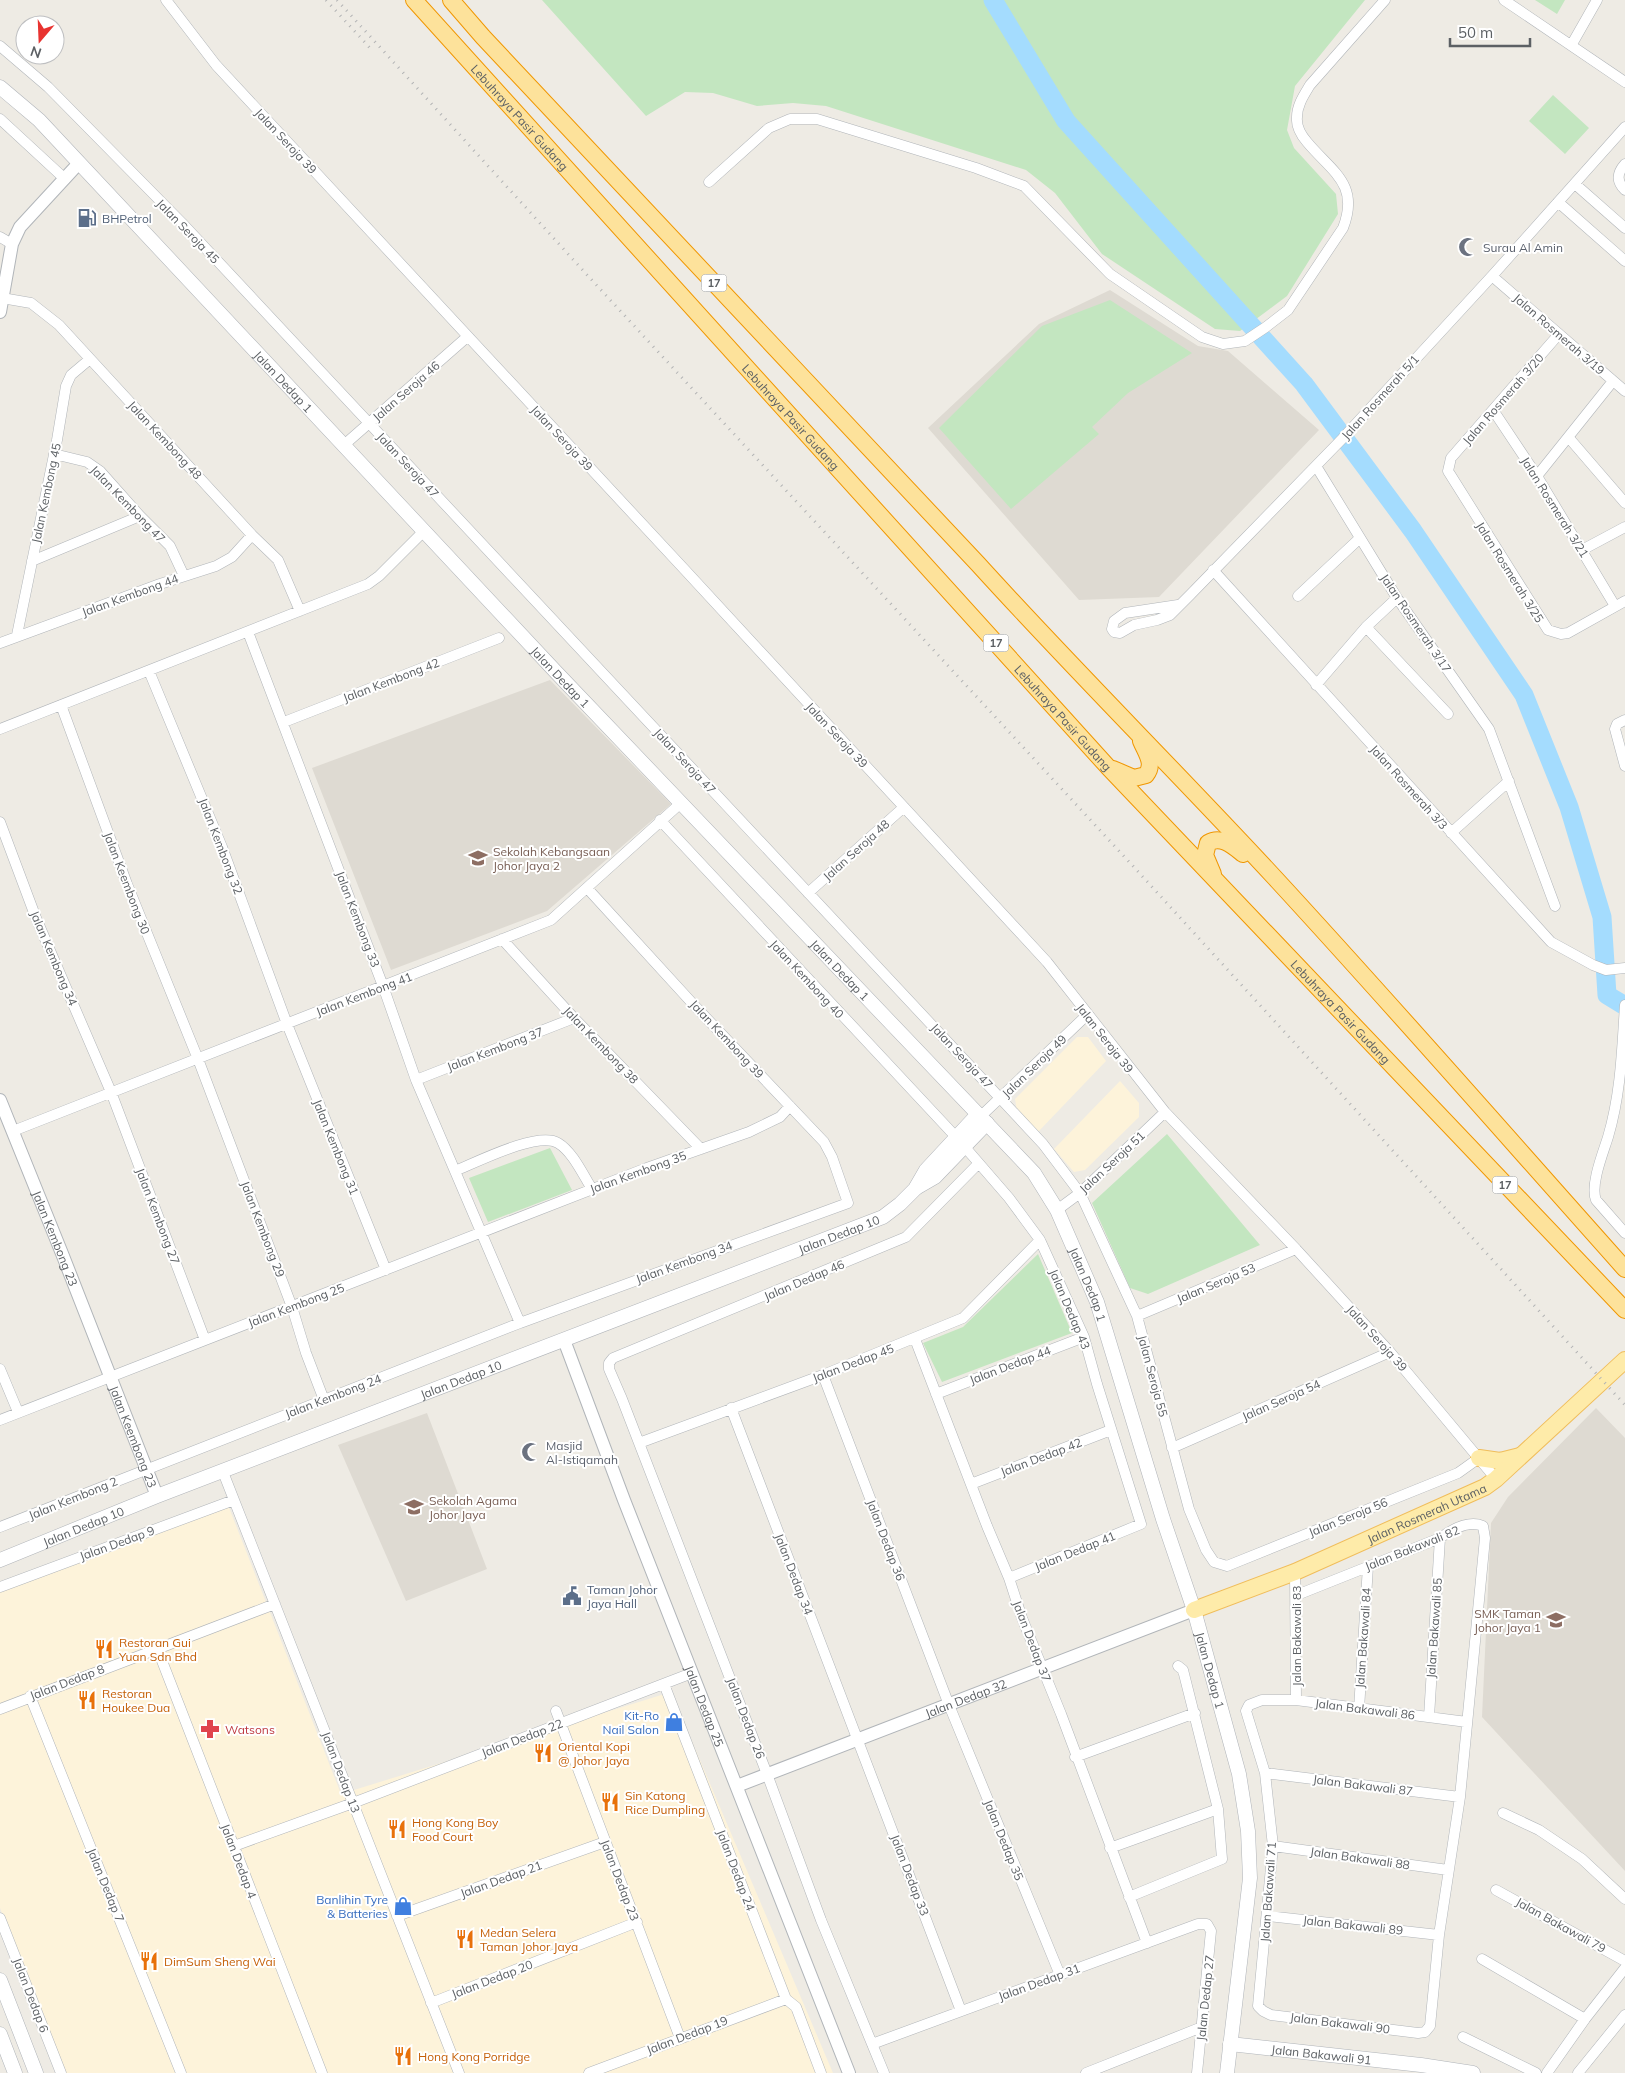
<svg xmlns="http://www.w3.org/2000/svg" width="1625" height="2073" font-family="Mulish,sans-serif">
<rect width="100%" height="100%" fill="#eeebe4"/>
<path fill="#fdf3da" d="M1077 1037H1088L1106 1061 1037 1133 1017 1111 1015 1099Z
M1120 1081 1139 1103V1117L1085 1170 1074 1172 1054 1149Z
M228 1505 341 1794 671 1692 833 2073H64L0 1908V1591Z"/>
<path fill="#dedad2" d="M1110 290 1198 346 1228 351 1319 430 1159 597 1079 600 928 428 1039 324Z
M550 680 671 804 547 911 391 970 312 768Z
M1596 1408 1625 1438V1871L1482 1717 1491 1523 1508 1497Z
M427 1413 487 1569 406 1601 338 1445Z"/>
<path fill="#c3e6c0" d="M542 0H1365L1295 86 1287 130 1294 148 1336 194 1338 214 1287 296 1240 331 1215 329 1102 254 1055 193 1026 170 826 106 793 103 757 106 713 93 685 92 646 116Z
M1535 0H1565L1557 14Z
M1553 95 1589 128 1565 154 1529 121Z
M1110 300 1192 353 1128 393 1092 427 1099 434 1011 509 939 428 1042 326Z
M1167 1134 1260 1245 1148 1294 1130 1288 1092 1203Z
M550 1148 572 1190 488 1222 469 1178Z
M1038 1254 1072 1333 942 1382 923 1343 963 1327Z"/>
<g fill="none" stroke-linecap="round" stroke-linejoin="round">
<path stroke="#a4dcfe" stroke-width="19" d="M993 0 1066 121 1304 384 1413 531 1524 695 1569 807 1602 917 1607 995 1625 1006"/>
<g stroke="#b1b5b9" stroke-width="11">
<path id="minor" d="M166 0 216 65 280 134 685 570 1047 962 1165 1112 1296 1249 1390 1352 1496 1479
M1504 0 1625 82
M1572 44 1597 0
M0 46 48 87 182 223 1043 1144 1080 1193 1137 1316 1189 1509 1206 1550 1214 1562 1227 1566 1458 1473 1479 1458
M0 119 65 179
M1625 164C1617 173 1616 181 1625 190
M709 182 769 128 790 119H817L976 168 1024 186 1110 274 1202 337 1223 344 1245 341 1266 327 1288 310 1343 228C1360 184 1332 172 1307 142 1301 135 1296 126 1297 117 1297 105 1304 95 1310 85L1385 0
M1575 184 1625 228
M1558 202 1625 261
M0 237 12 244
M1492 276 1625 391
M2 298 31 303 59 325 252 535 278 560 300 611
M1559 334 1451 458 1448 471 1548 630 1561 634 1568 633 1625 601
M1493 410 1537 476 1615 606
M1569 438 1625 503
M344 445 467 337
M54 454 87 462 100 471 140 516 170 546 184 576
M1316 466 1397 598 1489 729 1555 906
M1537 476 1613 381
M1582 550 1625 527
M32 561 140 516
M1213 570 1551 942 1593 965 1606 970 1625 968
M1298 596 1360 538
M1178 605 1125 613 1114 621 1112 629 1114 632 1120 633 1134 625 1157 620 1170 615 1190 595 1342 439 1492 276 1625 127
M1366 627 1448 714
M248 632 383 986 416 1080 520 1323
M17 635 57 440 66 386 71 375 90 359
M0 643 160 584 216 566 232 557 252 535
M149 671 222 847 287 1024 386 1270
M1316 685 1366 627 1397 598
M61 705 127 884 198 1059 292 1307 306 1353 324 1400
M1625 720 1617 724 1615 729 1625 766
M284 722 499 638
M0 729 368 584 379 576 424 531
M660 820 956 1137
M0 822 36 918 111 1092 205 1340
M1451 833 1509 781
M808 893 904 807
M502 939 574 1018 701 1149
M1625 1005C1622 1050 1621 1093 1608 1137 1603 1153 1590 1185 1596 1200L1625 1233
M416 1080 574 1018
M981 1116 1087 1015
M13 1131 551 920 682 802
M964 1146 1009 1198 1040 1240 1084 1337 1097 1384 1141 1524 1009 1578
M455 1171C477 1162 538 1131 558 1143 573 1152 583 1175 592 1189
M1057 1210 1080 1193 1165 1112
M1137 1316 1296 1249
M915 1339 987 1526 1009 1578 1022 1618 1061 1714 1147 1943
M0 1369 18 1412
M823 1375 949 1705 1060 1975
M936 1394 1084 1337
M731 1408 961 2011
M0 1420 644 1169 749 1132 780 1117 790 1106
M639 1443 823 1375 963 1318 1040 1240
M1172 1448 1390 1352
M223 1472 459 2073
M971 1484 1111 1430
M0 1527 520 1323 848 1203 832 1157 824 1142 693 1004 587 888
M1295 1572 1296 1700
M0 1587 234 1500
M1297 1595 1440 1538C1451 1530 1469 1520 1483 1526L1485 1538 1460 1797 1439 1935 1430 2026 1425 2032 1418 2033 1271 2015 1263 2011 1258 2006 1273 1846 1265 1773 1246 1711 1249 1705 1262 1700H1296L1467 1722
M157 1648 322 2073
M664 1684 786 1999
M30 1696 181 2073
M0 1709 275 1604
M1359 1709 1368 1566
M556 1711 680 2038
M1429 1717 1440 1538
M1075 1757 1195 1713
M1265 1773 1460 1797
M1503 1813 1539 1830 1582 1859 1625 1899
M234 1846 353 1803 692 1673
M1273 1846 1448 1870
M1110 1848 1218 1809
M1496 1890 1625 1961
M1129 1897 1222 1859 1218 1809 1183 1670 1178 1666
M397 1916 605 1842
M1268 1916 1439 1935
M0 1918 61 2073
M1482 1959 1585 2019
M786 1999 796 2007 821 2073
M431 2003 637 1922
M1463 2037 1536 2073
M872 2044 1198 1924H1207L1211 1931 1197 2073
M589 2073 786 1999
M884 2073 821 1920 767 1774 622 1399 609 1369V1363L613 1358 906 1237 978 1164
M1086 2073 1202 2027
M1547 2073 1585 2019 1625 1968
M1578 2073 1625 2015"/>
</g>
<g stroke="#b1b5b9" stroke-width="14">
<g id="tertiary">
<path d="M0 312 12 244 20 227 79 163"/>
<path id="s1" d="M0 1100 63 1256 157 1496"/>
<path id="s2" d="M564 1340 624 1500 849 2073"/>
<path id="s3" d="M737 1786 1194 1610"/>
</g>
</g>
<g stroke="#b0b4b9" stroke-width="15">
<g id="secondary">
<path id="s4" d="M0 87 39 120 555 671 1034 1173 1057 1210 1097 1302 1163 1519 1194 1610 1239 1774 1248 1831 1250 1878 1227 2073"/>
<path d="M916 1188 935 1177 987 1123"/>
<path id="s5" d="M0 1560 157 1496 883 1217 900 1204 915 1189 926 1170 978 1114"/>
<path d="M0 1980 36 2073"/>
<path d="M0 2034 15 2073"/>
<path id="s6" d="M1230 2044 1421 2065 1473 2073"/>
</g>
</g>
<g stroke="#f0bd5b" stroke-width="18">
<g id="primary">
<path d="M1479 1458 1500 1461 1520 1456"/>
<path id="s7" d="M1194 1610 1295 1572 1485 1487 1496 1479 1625 1360"/>
</g>
</g>
<g stroke="#f09702" stroke-width="18">
<g id="trunk">
<path id="s8" d="M414 0 1108 767 1625 1310"/>
<path d="M451 0 483 37 978 564C1075 671 1177 772 1275 878 1394 1007 1509 1139 1625 1269"/>
<path d="M1113 769 1134 778 1146 775C1155 764 1146 753 1141 741"/>
<path d="M1213 874 1205 855 1208 843C1221 835 1233 846 1243 854"/>
</g>
</g>
<use href="#minor" stroke="#fff" stroke-width="10"/>
<use href="#tertiary" stroke="#fff" stroke-width="12"/>
<use href="#secondary" stroke="#fff" stroke-width="14"/>
<use href="#primary" stroke="#feeba9" stroke-width="16"/>
<use href="#trunk" stroke="#fde29b" stroke-width="16"/>
<path stroke="#b2b3b4" stroke-width="3" stroke-dasharray="1 6" stroke-linecap="butt" d="M326 0 370 48
M337 0 589 277 1132 865 1625 1405"/>
</g>
<defs>
<g id="fuel-bare" transform="scale(1.5)"><path d="M-5.5-6h7V0h2V4h1.3V-2.5L3-4.5l.8-.8L6-3V5H2.5V1h-1V6h-7ZM-4.2-4.7v3.2H.2V-4.7Z" fill="#5c6f8a" stroke="#fff" stroke-width="2.5" paint-order="stroke"/></g>
<g id="mosque-bare" transform="scale(1.5)"><path d="M3.5-4.9A6 6 0 1 0 3.5 4.9A5 5 0 1 1 3.5-4.9Z" fill="#6b7280" stroke="#fff" stroke-width="2.5" paint-order="stroke"/></g>
<g id="school-bare" transform="scale(1.5)"><path d="M0-5L7-2L0 1L-7-2ZM-4 1L0 2.5L4 1V4Q0 6-4 4Z" fill="#8d6e63" stroke="#fff" stroke-width="2.5" paint-order="stroke"/></g>
<g id="civic-bare" transform="scale(1.5)"><path d="M-.6-6.5H3V-4.5H.6V-3L4-1V1h2V6H-6V1h2V-1L-.6-3ZM-1.2 2.5V6h2.4V2.5Z" fill="#5c6f8a" stroke="#fff" stroke-width="2.5" paint-order="stroke"/></g>
<g id="restaurant-bare" transform="scale(1.5)"><path d="M-5-6h1v4h1v-4h1v4h1v-4h1v5L-1.5 .5V6h-2V.5L-5-1ZM5-6V6H3V1.5H1.5Q1.5-4 5-6Z" fill="#e8710a" stroke="#fff" stroke-width="2.5" paint-order="stroke"/></g>
<g id="shop-bare" transform="scale(1.5)"><path d="M-5-2.5h2.3a2.7 3.5 0 0 1 5.4 0H5L5.5 6h-11ZM-1.5-2.5h3a1.5 2.3 0 0 0-3 0Z" fill="#3f7fe0" stroke="#fff" stroke-width="2.5" paint-order="stroke"/></g>
<g id="pharmacy-bare" transform="scale(1.5)"><path d="M-2-6h4v4h4v4h-4v4h-4v-4h-4v-4h4Z" fill="#e0444e" stroke="#fff" stroke-width="2.5" paint-order="stroke"/></g>
</defs>
<g fill-rule="evenodd">
<use href="#fuel-bare" x="87" y="218"/>
<use href="#mosque-bare" x="1468" y="247"/>
<use href="#school-bare" x="478" y="858"/>
<use href="#mosque-bare" x="531" y="1452"/>
<use href="#school-bare" x="414" y="1507"/>
<use href="#civic-bare" x="572" y="1596"/>
<use href="#school-bare" x="1556" y="1620"/>
<use href="#restaurant-bare" x="104" y="1649"/>
<use href="#restaurant-bare" x="87" y="1700"/>
<use href="#shop-bare" x="674" y="1722"/>
<use href="#pharmacy-bare" x="210" y="1729"/>
<use href="#restaurant-bare" x="543" y="1753"/>
<use href="#restaurant-bare" x="610" y="1802"/>
<use href="#restaurant-bare" x="397" y="1829"/>
<use href="#shop-bare" x="403" y="1906"/>
<use href="#restaurant-bare" x="465" y="1939"/>
<use href="#restaurant-bare" x="149" y="1961"/>
<use href="#restaurant-bare" x="403" y="2056"/>
</g>
<g text-anchor="middle" dominant-baseline="central" stroke-width="4" stroke-linejoin="round" paint-order="stroke">
<g fill="#fff" stroke="#8d9092" stroke-width="1">
<rect x="701.5" y="274.5" width="25" height="17" rx="4"/>
<rect x="983.5" y="634.5" width="25" height="17" rx="4"/>
<rect x="1492.5" y="1176.5" width="25" height="17" rx="4"/>
</g>
<g font-size="11" font-weight="bold" fill="#5c6064">
<text x="714" y="283">17</text>
<text x="996" y="643">17</text>
<text x="1505" y="1185">17</text>
</g>
<g font-size="12" fill="#5c6064" stroke="#fff">
<text stroke="none"><textPath href="#s8" startOffset="158">Lebuhraya Pasir Gudang</textPath></text>
<text transform="translate(286 141) rotate(47)">Jalan Seroja 39</text>
<text transform="translate(188 231) rotate(46)">Jalan Seroja 45</text>
<text transform="translate(1559 334) rotate(41)">Jalan Rosmerah 3/19</text>
<text stroke="none"><textPath href="#s4" startOffset="409">Jalan Dedap 1</textPath></text>
<text transform="translate(406 391) rotate(-41)">Jalan Seroja 46</text>
<text transform="translate(1380 397) rotate(-48)">Jalan Rosmerah 5/1</text>
<text transform="translate(1503 399) rotate(-49)">Jalan Rosmerah 3/20</text>
<text stroke="none"><textPath href="#s8" startOffset="562">Lebuhraya Pasir Gudang</textPath></text>
<text transform="translate(562 438) rotate(47)">Jalan Seroja 39</text>
<text transform="translate(165 440) rotate(47)">Jalan Kembong 48</text>
<text transform="translate(408 465) rotate(47)">Jalan Seroja 47</text>
<text transform="translate(46 493) rotate(-78)">Jalan Kembong 45</text>
<text transform="translate(128 504) rotate(46)">Jalan Kembong 47</text>
<text transform="translate(1555 507) rotate(58)">Jalan Rosmerah 3/21</text>
<text transform="translate(1510 572) rotate(58)">Jalan Rosmerah 3/25</text>
<text transform="translate(130 595) rotate(-20)">Jalan Kembong 44</text>
<text transform="translate(1416 623) rotate(56)">Jalan Rosmerah 3/17</text>
<text stroke="none"><textPath href="#s4" startOffset="814">Jalan Dedap 1</textPath></text>
<text transform="translate(391 680) rotate(-21)">Jalan Kembong 42</text>
<text stroke="none"><textPath href="#s8" startOffset="968">Lebuhraya Pasir Gudang</textPath></text>
<text transform="translate(837 735) rotate(47)">Jalan Seroja 39</text>
<text transform="translate(685 761) rotate(47)">Jalan Seroja 47</text>
<text transform="translate(1409 787) rotate(48)">Jalan Rosmerah 3/3</text>
<text transform="translate(221 846) rotate(69)">Jalan Kembong 32</text>
<text transform="translate(856 850) rotate(-42)">Jalan Seroja 48</text>
<text transform="translate(127 883) rotate(69)">Jalan Keembong 30</text>
<text transform="translate(358 919) rotate(69)">Jalan Kembong 33</text>
<text transform="translate(54 958) rotate(67)">Jalan Kembong 34</text>
<text stroke="none"><textPath href="#s4" startOffset="1219">Jalan Dedap 1</textPath></text>
<text transform="translate(807 979) rotate(47)">Jalan Kembong 40</text>
<text transform="translate(364 994) rotate(-21)">Jalan Kembong 41</text>
<text stroke="none"><textPath href="#s8" startOffset="1372">Lebuhraya Pasir Gudang</textPath></text>
<text transform="translate(1105 1038) rotate(52)">Jalan Seroja 39</text>
<text transform="translate(727 1039) rotate(47)">Jalan Kembong 39</text>
<text transform="translate(601 1045) rotate(46)">Jalan Kembong 38</text>
<text transform="translate(495 1049) rotate(-21)">Jalan Kembong 37</text>
<text transform="translate(962 1056) rotate(47)">Jalan Seroja 47</text>
<text transform="translate(1034 1066) rotate(-44)">Jalan Seroja 49</text>
<text transform="translate(336 1147) rotate(68)">Jalan Kembong 31</text>
<text transform="translate(1112 1162) rotate(-43)">Jalan Seroja 51</text>
<text transform="translate(638 1172) rotate(-20)">Jalan Kembong 35</text>
<text transform="translate(158 1216) rotate(69)">Jalan Kembong 27</text>
<text transform="translate(263 1229) rotate(69)">Jalan Kembong 29</text>
<text stroke="none"><textPath href="#s5" startOffset="900">Jalan Dedap 10</textPath></text>
<text stroke="none"><textPath href="#s1" startOffset="149">Jalan Kembong 23</textPath></text>
<text transform="translate(684 1262) rotate(-20)">Jalan Kembong 34</text>
<text transform="translate(804 1280) rotate(-23)">Jalan Dedap 46</text>
<text transform="translate(1216 1283) rotate(-23)">Jalan Seroja 53</text>
<text stroke="none"><textPath href="#s4" startOffset="1624">Jalan Dedap 1</textPath></text>
<text transform="translate(296 1305) rotate(-21)">Jalan Kembong 25</text>
<text transform="translate(1070 1309) rotate(67)">Jalan Dedap 43</text>
<text transform="translate(1377 1338) rotate(48)">Jalan Seroja 39</text>
<text transform="translate(853 1363) rotate(-21)">Jalan Dedap 45</text>
<text transform="translate(1010 1365) rotate(-21)">Jalan Dedap 44</text>
<text transform="translate(1153 1376) rotate(75)">Jalan Seroja 55</text>
<text stroke="none"><textPath href="#s5" startOffset="495">Jalan Dedap 10</textPath></text>
<text transform="translate(333 1396) rotate(-21)">Jalan Kembong 24</text>
<text transform="translate(1281 1400) rotate(-24)">Jalan Seroja 54</text>
<text stroke="none"><textPath href="#s1" startOffset="362">Jalan Keembong 23</textPath></text>
<text transform="translate(1041 1457) rotate(-21)">Jalan Dedap 42</text>
<text transform="translate(73 1498) rotate(-22)">Jalan Kembong 2</text>
<text stroke="none"><textPath href="#s7" startOffset="252">Jalan Rosmerah Utama</textPath></text>
<text transform="translate(1348 1517) rotate(-22)">Jalan Seroja 56</text>
<text stroke="none"><textPath href="#s5" startOffset="90">Jalan Dedap 10</textPath></text>
<text transform="translate(886 1540) rotate(69)">Jalan Dedap 36</text>
<text transform="translate(117 1543) rotate(-20)">Jalan Dedap 9</text>
<text transform="translate(1412 1548) rotate(-22)">Jalan Bakawali 82</text>
<text transform="translate(1075 1551) rotate(-22)">Jalan Dedap 41</text>
<text transform="translate(794 1574) rotate(69)">Jalan Dedap 34</text>
<text transform="translate(1434 1628) rotate(-86)">Jalan Bakawali 85</text>
<text transform="translate(1296 1636) rotate(-90)">Jalan Bakawali 83</text>
<text transform="translate(1363 1638) rotate(-86)">Jalan Bakawali 84</text>
<text transform="translate(1032 1641) rotate(69)">Jalan Dedap 37</text>
<text stroke="none"><textPath href="#s4" startOffset="2029">Jalan Dedap 1</textPath></text>
<text transform="translate(67 1682) rotate(-21)">Jalan Dedap 8</text>
<text stroke="none"><textPath href="#s3" startOffset="245">Jalan Dedap 32</textPath></text>
<text stroke="none"><textPath href="#s2" startOffset="392">Jalan Dedap 25</textPath></text>
<text transform="translate(1365 1709) rotate(7)">Jalan Bakawali 86</text>
<text transform="translate(746 1718) rotate(69)">Jalan Dedap 26</text>
<text transform="translate(522 1738) rotate(-21)">Jalan Dedap 22</text>
<text transform="translate(341 1772) rotate(69)">Jalan Dedap 13</text>
<text transform="translate(1363 1785) rotate(7)">Jalan Bakawali 87</text>
<text transform="translate(1004 1840) rotate(68)">Jalan Dedap 35</text>
<text transform="translate(1360 1858) rotate(8)">Jalan Bakawali 88</text>
<text transform="translate(239 1861) rotate(69)">Jalan Dedap 4</text>
<text transform="translate(736 1870) rotate(69)">Jalan Dedap 24</text>
<text transform="translate(910 1875) rotate(69)">Jalan Dedap 33</text>
<text transform="translate(501 1879) rotate(-20)">Jalan Dedap 21</text>
<text transform="translate(620 1880) rotate(69)">Jalan Dedap 23</text>
<text transform="translate(106 1885) rotate(68)">Jalan Dedap 7</text>
<text transform="translate(1268 1892) rotate(-86)">Jalan Bakawali 71</text>
<text transform="translate(1353 1925) rotate(6)">Jalan Bakawali 89</text>
<text transform="translate(1561 1925) rotate(29)">Jalan Bakawali 79</text>
<text transform="translate(492 1979) rotate(-21)">Jalan Dedap 20</text>
<text transform="translate(1039 1982) rotate(-20)">Jalan Dedap 31</text>
<text transform="translate(31 1995) rotate(69)">Jalan Dedap 6</text>
<text transform="translate(1205 1998) rotate(-84)">Jalan Dedap 27</text>
<text transform="translate(1340 2023) rotate(7)">Jalan Bakawali 90</text>
<text transform="translate(687 2035) rotate(-21)">Jalan Dedap 19</text>
<text stroke="none"><textPath href="#s6" startOffset="92">Jalan Bakawali 91</textPath></text>
</g>
<g font-size="12" fill="#4e5e75" stroke="#fff" text-anchor="start">
<text x="102" y="218">BHPetrol</text>
<text x="587" y="1589">Taman Johor<tspan x="587" dy="14">Jaya Hall</tspan></text>
</g>
<g font-size="12" fill="#5b616d" stroke="#fff" text-anchor="start">
<text x="1483" y="247">Surau Al Amin</text>
<text x="546" y="1445">Masjid<tspan x="546" dy="14">Al-Istiqamah</tspan></text>
</g>
<g font-size="12" fill="#785e54" stroke="#fff" text-anchor="start">
<text x="493" y="851">Sekolah Kebangsaan<tspan x="493" dy="14">Johor Jaya 2</tspan></text>
<text x="429" y="1500">Sekolah Agama<tspan x="429" dy="14">Johor Jaya</tspan></text>
<text x="1541" y="1613" text-anchor="end">SMK Taman<tspan x="1541" dy="14">Johor Jaya 1</tspan></text>
</g>
<g font-size="12" fill="#c56008" stroke="#fff" text-anchor="start">
<text x="119" y="1642">Restoran Gui<tspan x="119" dy="14">Yuan Sdn Bhd</tspan></text>
<text x="102" y="1693">Restoran<tspan x="102" dy="14">Houkee Dua</tspan></text>
<text x="558" y="1746">Oriental Kopi<tspan x="558" dy="14">@ Johor Jaya</tspan></text>
<text x="625" y="1795">Sin Katong<tspan x="625" dy="14">Rice Dumpling</tspan></text>
<text x="412" y="1822">Hong Kong Boy<tspan x="412" dy="14">Food Court</tspan></text>
<text x="480" y="1932">Medan Selera<tspan x="480" dy="14">Taman Johor Jaya</tspan></text>
<text x="164" y="1961">DimSum Sheng Wai</text>
<text x="418" y="2056">Hong Kong Porridge</text>
</g>
<g font-size="12" fill="#366cbe" stroke="#fff" text-anchor="end">
<text x="659" y="1715">Kit-Ro<tspan x="659" dy="14">Nail Salon</tspan></text>
<text x="388" y="1899">Banlihin Tyre<tspan x="388" dy="14">&amp; Batteries</tspan></text>
</g>
<g font-size="12" fill="#be3a42" stroke="#fff" text-anchor="start">
<text x="225" y="1729">Watsons</text>
</g>
</g>
<g transform="translate(40 40) rotate(199)"><circle r="24" fill="#ffffff" stroke="#bebfc1"/>
<path d="M0-4L9 19L0 12L-9 19Z" fill="#e83330"/>
<text y="-8" font-size="14" font-weight="bold" text-anchor="middle" fill="#5c6064">N</text>
</g>
<path d="M1450 38v8h80v-8" fill="none" stroke="#5c6064" stroke-width="2.5"/>
<text x="1458" y="38" font-size="15" fill="#5c6064" stroke="#ffffff" stroke-width="4" paint-order="stroke">50 m</text>
</svg>
